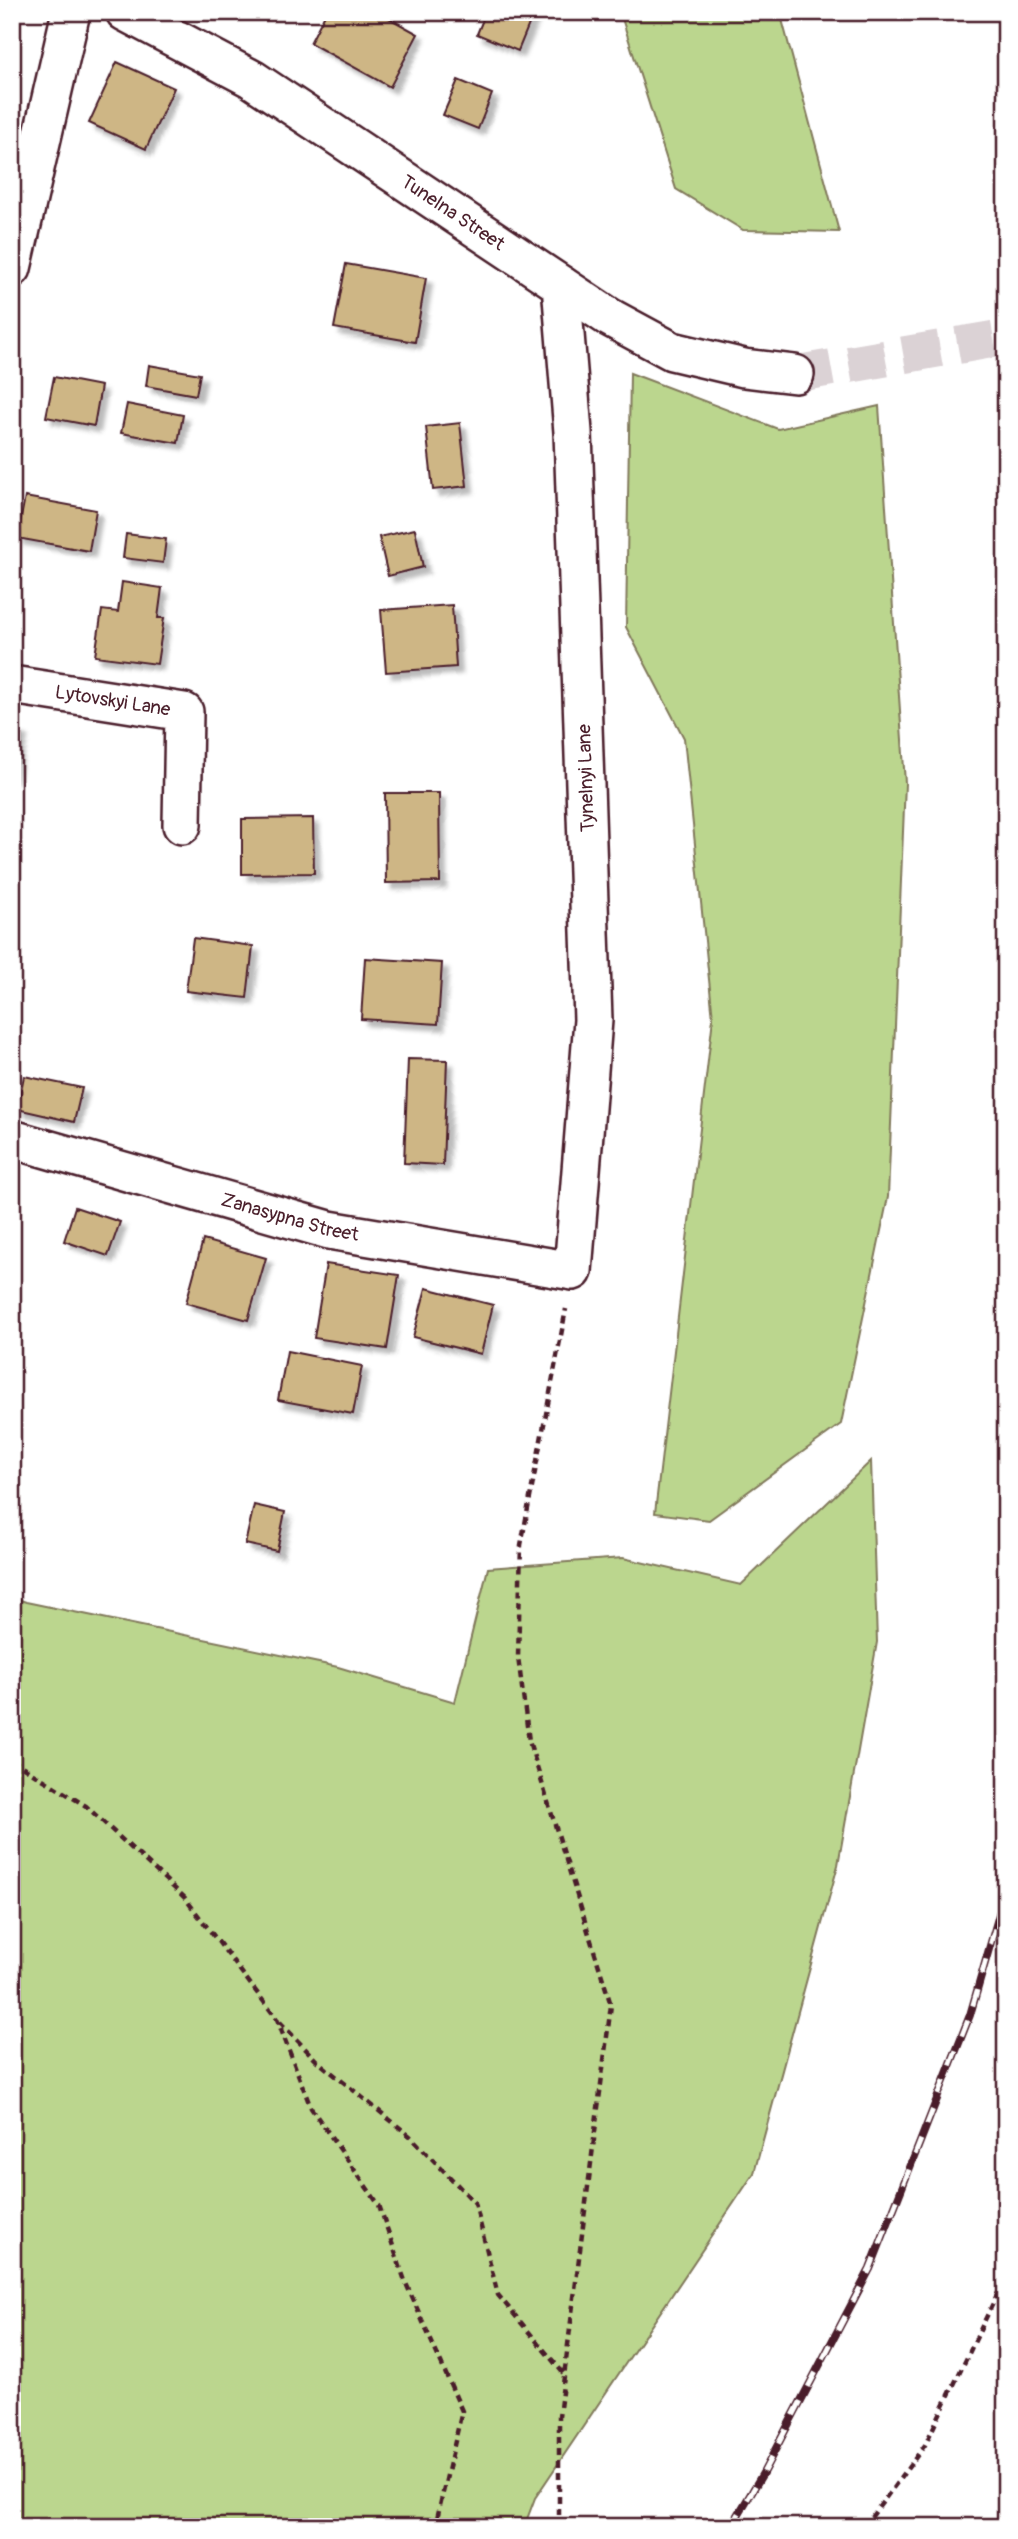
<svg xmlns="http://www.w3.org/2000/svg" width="1018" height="2539" font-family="Pangolin,sans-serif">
<defs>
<filter id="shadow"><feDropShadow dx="6" dy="6" stdDeviation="2" flood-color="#0004"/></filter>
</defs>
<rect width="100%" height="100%" fill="#fff"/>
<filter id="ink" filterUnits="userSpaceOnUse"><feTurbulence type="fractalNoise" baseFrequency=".0143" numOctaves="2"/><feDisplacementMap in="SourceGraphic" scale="14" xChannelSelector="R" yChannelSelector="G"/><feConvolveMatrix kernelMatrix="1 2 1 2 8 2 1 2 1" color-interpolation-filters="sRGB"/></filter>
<g filter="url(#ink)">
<path fill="#bbd68e" stroke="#827a5c" stroke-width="2" d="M620 12H780L839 232 743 230 676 189Z
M630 373 778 429 879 406 905 783 888 1197 841 1424 709 1520 655 1513 713 1018 684 738 626 627Z
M871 1461 877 1642 838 1865 754 2173 535 2498 524 2527H12V1597L26 1602 338 1667 455 1702 488 1568 623 1558 741 1585Z"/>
<path fill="#ceb685" stroke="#4a1f2b" stroke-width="2" filter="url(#shadow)" d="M326 12H378L418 34 390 87 310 43Z
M486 12H534L518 51 477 34Z
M117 62 174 88 146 149 89 123Z
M458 80 492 94 478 129 443 115Z
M346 264 426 278 415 342 334 328Z
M149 365 200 374 196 395 146 386Z
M54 377 101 386 94 426 46 417Z
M127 404 183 415 178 443 121 433Z
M460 423 467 486 433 490 426 427Z
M25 497 96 510 89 551 17 538Z
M415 529 423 567 388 576 379 537Z
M126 534 166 539 163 563 123 558Z
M122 582 162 588 158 618H164L157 664 95 656 102 610 118 612Z
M452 605 456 667 386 672 381 610Z
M12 729 21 730 12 778Z
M385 793H439L440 882 386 883Z
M313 818 314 873 242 874V819Z
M193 938 253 946 247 998 186 991Z
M365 958 442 963 438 1024 361 1019Z
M408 1059 447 1060 443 1165 404 1163Z
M24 1076 82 1088 74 1122 17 1109Z
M75 1207 120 1222 108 1256 64 1241Z
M203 1240 266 1258 248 1320 186 1303Z
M326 1264 399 1275 387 1349 314 1338Z
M426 1288 493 1305 481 1354 413 1337Z
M287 1351 362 1366 353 1414 278 1400Z
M254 1505 285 1512 277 1551 245 1544Z"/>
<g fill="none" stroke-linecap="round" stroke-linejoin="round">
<path stroke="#dbd2d5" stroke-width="37" stroke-dasharray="37 18" stroke-linecap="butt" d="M795 374 1006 337"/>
<g stroke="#4a1f2b" stroke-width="42">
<g id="minor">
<path id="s1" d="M125 12 252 79 609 317 672 351 744 368 795 374"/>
<path d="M12 268 71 12"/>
<path id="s2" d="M12 685 184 712 182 825"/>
<path id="s3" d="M12 1139 329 1230 573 1271 593 1020 573 432 561 285"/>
</g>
</g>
<path stroke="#4a1f2b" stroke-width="4.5" stroke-dasharray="7 5" stroke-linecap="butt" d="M12 1760 86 1806 185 1898 277 2019 311 2108 379 2205 405 2281 462 2411 435 2527
M280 2022 316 2060 410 2136 475 2203 498 2295 564 2374
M559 2527V2416L611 2005 529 1741 518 1657 521 1545 566 1309
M864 2527 925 2445 1006 2276"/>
<use href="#minor" stroke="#fff" stroke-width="37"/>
<g stroke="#4a1f2b" stroke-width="8">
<path id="rail" d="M731 2527 763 2473 870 2269 970 2015 1006 1890"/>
</g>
<use href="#rail" stroke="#fff" stroke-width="5" stroke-dasharray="16" stroke-linecap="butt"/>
</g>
</g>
<g text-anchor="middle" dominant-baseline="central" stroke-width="5" stroke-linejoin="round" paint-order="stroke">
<g font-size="19" fill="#4a1f2b" stroke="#fff">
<text stroke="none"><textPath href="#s1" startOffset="385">Tunelna Street</textPath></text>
<text stroke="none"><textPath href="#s2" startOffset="102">Lytovskyi Lane</textPath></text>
<text transform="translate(586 778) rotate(-92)">Tynelnyi Lane</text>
<text stroke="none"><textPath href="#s3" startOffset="289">Zanasypna Street</textPath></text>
</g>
</g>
<rect width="1018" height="2539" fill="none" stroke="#fff" stroke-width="42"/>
<rect x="21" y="21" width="976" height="2497" fill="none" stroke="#4a1f2b" stroke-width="2.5" filter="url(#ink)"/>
</svg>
